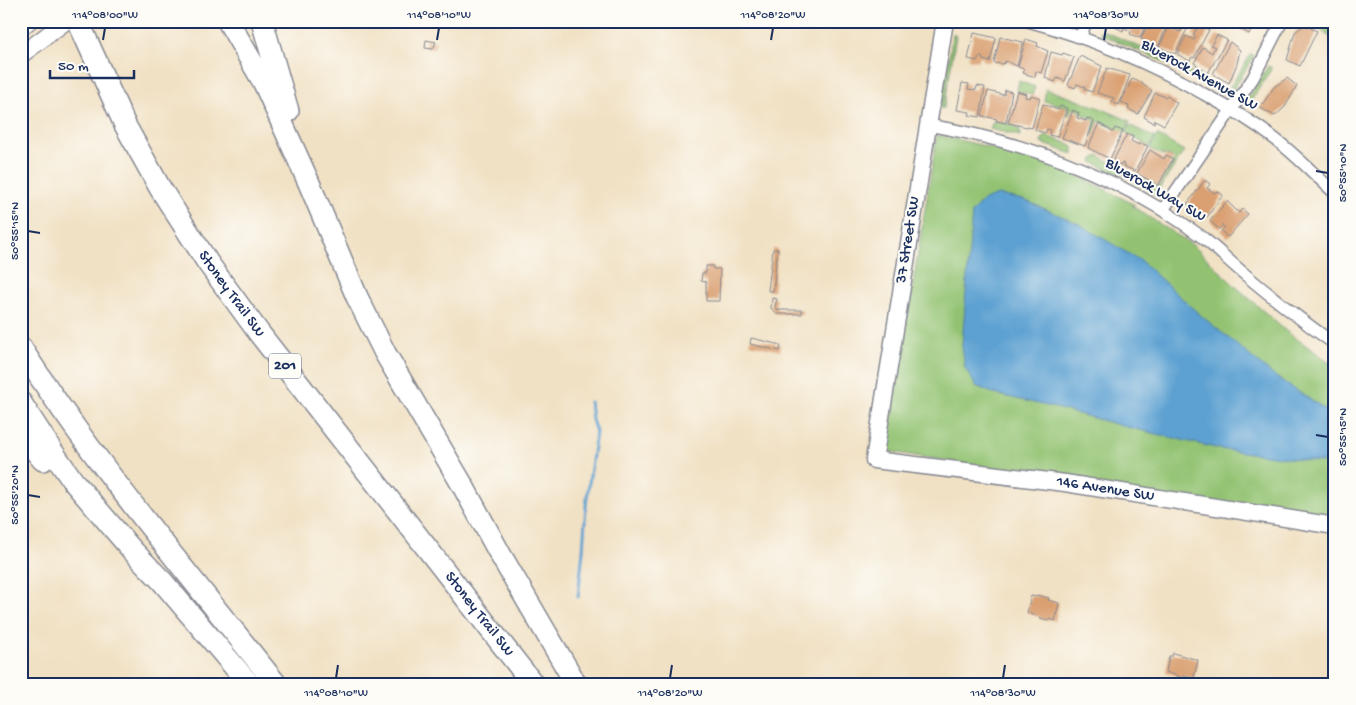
<svg xmlns="http://www.w3.org/2000/svg" width="1356" height="705" font-family="'Gochi Hand',sans-serif">
<rect width="100%" height="100%" fill="#fdfcf7"/>
<filter id="ink" filterUnits="userSpaceOnUse"><feTurbulence type="fractalNoise" baseFrequency=".02" numOctaves="2"/><feDisplacementMap in="SourceGraphic" scale="10" xChannelSelector="R" yChannelSelector="G"/><feConvolveMatrix kernelMatrix="1 2 1 2 8 2 1 2 1" color-interpolation-filters="sRGB"/></filter>
<filter id="wash" filterUnits="userSpaceOnUse"><feTurbulence type="fractalNoise" baseFrequency=".0096" numOctaves="4" result="noise"/><feDisplacementMap in="SourceGraphic" scale="20" xChannelSelector="R" yChannelSelector="G"/><feGaussianBlur stdDeviation="1.12" result="paint"/><feColorMatrix in="noise" values="0 0 0 0 0 0 0 0 0 0 0 0 0 0 0 0 0 1.4 0 .05"/><feComposite in="paint" operator="in"/></filter>
<g filter="url(#wash)">
<rect width="100%" height="100%" fill="#f1e1c4"/>
<path fill="#92c271" stroke="#567868" d="M1308 21H1330L1335 25 1334 40Z
M1101 30C1144 48 1184 68 1224 91L1223 93 1218 92 1166 63 1103 35 1100 33Z
M953 34 956 36 944 108H940Z
M1251 54 1254 56 1234 88 1229 91 1228 90Z
M1268 66 1272 68 1249 104 1247 103 1248 99Z
M1019 81 1035 87 1032 95 1017 91Z
M1046 89 1100 108 1130 121 1125 133 1099 121 1092 136 1095 120 1081 113V111L1072 108 1068 116V107L1044 101Z
M993 121 1014 125 1015 128 1020 129V136L990 129Z
M1130 125 1155 138 1150 147 1126 133Z
M937 135C981 145 1025 155 1066 171 1090 181 1113 193 1135 205L1132 206 1194 246 1233 284 1287 332 1335 366V526L886 451Z
M1157 135 1184 151 1157 193 1155 194 1141 187 1145 179 1159 186 1175 159 1167 155 1166 156 1150 149Z
M1046 136 1067 143 1073 147V154L1041 143 1042 139Z
M1099 156 1122 168 1124 172 1122 176 1092 162 1093 159Z"/>
<path fill="#5da1d2" stroke="#3c6898" d="M998 195 1024 200 1077 223 1141 261 1198 313 1273 375 1335 416V464L1220 449 1127 427 1056 408 995 394 976 386 965 368 962 346 972 212 984 200Z"/>
<g fill="none" stroke-linecap="round" stroke-linejoin="round">
<path stroke="#5da1d2" stroke-width="3" d="M578 597 583 551 586 505 596 432 592 420 590 402"/>
</g>
<g id="blocks">
<path fill="#daa072" d="M1107 21H1127L1123 31 1107 23Z
M1129 21H1147L1140 38 1130 34 1131 31 1126 29Z
M1149 21H1157L1163 24 1164 21H1169L1158 47 1141 39Z
M1175 21H1191L1175 54 1159 47 1169 27 1180 32 1182 30 1175 26Z
M1241 21 1255 22 1249 34 1238 28Z
M1199 25 1209 30 1194 58 1192 57 1190 61 1177 54 1186 36 1194 40 1196 37 1193 35Z
M1304 25 1317 31 1300 66 1287 60 1295 32Z
M974 33 996 38 990 62 983 60 982 57H979L977 61 968 59Z
M1217 35 1227 40 1208 73 1194 63 1203 47 1212 53 1215 47 1211 45Z
M1000 37 1023 42 1017 66 1006 61 1003 64 994 63Z
M1026 39 1038 43 1037 46 1048 51 1041 73 1036 71 1035 77 1023 73 1024 69 1018 67Z
M426 40 436 42 433 49 425 48Z
M1230 42 1240 50 1237 64 1229 83 1213 74Z
M1051 52 1062 55 1063 53 1074 57 1065 81 1057 78 1055 82 1045 78Z
M1080 56 1102 66 1092 92 1084 89 1085 87 1077 84 1075 88 1068 85Z
M1107 68 1130 75 1119 105 1112 102 1114 98 1097 93Z
M1287 78 1297 86 1285 107 1275 116 1260 108 1274 87Z
M1132 79 1143 83 1142 84 1152 91 1138 114 1128 109 1129 106 1121 102Z
M962 83 969 84 968 89 976 90 977 86 985 87 980 117 969 115 970 112 957 110Z
M1005 90 1012 92 1006 123 996 121 997 119 982 116 988 91 1004 95Z
M1017 91 1026 94 1025 97 1030 98 1031 95 1040 98 1032 128 1008 123Z
M1155 93 1166 97 1167 96 1177 103 1164 125 1155 120 1154 123 1144 117Z
M1043 104 1058 110 1060 106 1067 108 1057 137 1049 135 1050 130 1047 129 1045 133 1035 130Z
M1073 110 1079 113 1077 118 1086 121 1087 118 1094 121 1085 146 1062 138Z
M1099 123 1113 132 1115 128 1123 131 1110 159 1088 148Z
M1127 134 1133 137 1131 141 1139 145 1140 143 1148 146 1135 171 1123 166 1124 164 1122 163 1121 165 1113 161Z
M1150 150 1164 159 1166 155 1173 159 1158 186 1137 173Z
M1205 180 1210 184 1207 188 1215 193 1217 191 1223 195 1207 217 1187 204Z
M1227 201 1239 213 1242 209 1248 214 1228 237 1221 231 1225 227 1223 225 1219 229 1210 221Z
M773 249H778L773 291H768Z
M706 266H713V269H720L719 301H706V282L701 281 702 273H706Z
M772 298 777 299 775 306 778 310H802V314H776L771 308Z
M751 338 781 345 780 351 750 344Z
M1037 595 1049 598 1048 600 1059 603 1055 621 1049 619 1048 621 1040 619V617L1027 613 1031 596 1037 597Z
M1173 653 1198 660 1194 678 1183 676V678L1166 672 1169 656H1172Z"/>
</g>
</g>
<g filter="url(#ink)">
<use href="#blocks" fill-opacity="0" stroke="#868891" stroke-width="1"/>
<g fill="none" stroke-linecap="round" stroke-linejoin="round">
<g stroke="#868891" stroke-width="14">
<path id="street" d="M1028 21C1090 38 1148 62 1204 94 1228 107 1253 122 1275 139 1296 155 1315 175 1335 193
M1081 36 1086 21
M928 125C1026 142 1122 177 1202 237 1216 248 1229 261 1242 272 1272 297 1303 322 1335 344
M1163 210 1253 78 1282 21"/>
</g>
<g stroke="#868891" stroke-width="19">
<g id="secondary">
<path id="s1" d="M945 21 874 460 1065 483 1335 526"/>
<path d="M21 27 29 21"/>
<path d="M21 55 66 21"/>
</g>
</g>
<g stroke="#868891" stroke-width="24">
<g id="highway">
<path id="s2" d="M78 21 125 125 160 188 208 263 259 333 533 684"/>
<path d="M228 21 264 83 309 183 357 297 385 353 463 486 500 554 576 684"/>
<path d="M262 21 288 111"/>
<path d="M21 348C96 466 189 574 276 684"/>
<path d="M21 403 50 448 73 481 132 550 162 581 249 684"/>
<path d="M21 433 43 460"/>
</g>
</g>
<use href="#street" stroke="#fff" stroke-width="11"/>
<use href="#secondary" stroke="#fff" stroke-width="16"/>
<use href="#highway" stroke="#fff" stroke-width="21"/>
</g>
</g>
<path fill="none" stroke="#1b2f5e" stroke-width="2" d="M103 40 105 28M437 40 439 28M771 40 773 28M1104 40 1106 28M1316 171 1328 173M28 231 40 233M1316 435 1328 437M28 495 40 497M336 678 338 665M670 678 672 665M1003 678 1005 665"/>
<g text-anchor="middle" dominant-baseline="central" stroke-width="4" stroke-linejoin="round" paint-order="stroke">
<rect fill="#fdfcf7" stroke="#5f6c8c" stroke-width="1" x="269" y="353.5" width="32" height="25" rx="4"/>
<g font-size="15" font-weight="bold" fill="#1b2f5e">
<text x="285" y="366">201</text>
</g>
<g font-size="16" fill="#1b2f5e" stroke="#fdfcf7">
<text transform="translate(1199 76) rotate(29)">Bluerock Avenue SW</text>
<text transform="translate(1155 191) rotate(30)">Bluerock Way SW</text>
<text transform="translate(909 240) rotate(-81)">37 Street SW</text>
<text stroke="none"><textPath href="#s2" startOffset="314">Stoney Trail SW</textPath></text>
<text stroke="none"><textPath href="#s1" startOffset="678">146 Avenue SW</textPath></text>
<text stroke="none"><textPath href="#s2" startOffset="719">Stoney Trail SW</textPath></text>
</g>
</g>
<rect width="1356" height="705" fill="none" stroke="#fdfcf7" stroke-width="55"/>
<path d="M50 70v8h84v-8" fill="none" stroke="#1b2f5e" stroke-width="2.5"/>
<text x="58" y="70" font-size="15" fill="#1b2f5e" stroke="#fdfcf7" stroke-width="4" paint-order="stroke">50 m</text>
<rect x="28" y="28" width="1300" height="650" fill="none" stroke="#1b2f5e" stroke-width="2"/>
<g font-size="12" text-anchor="middle" fill="#1b2f5e">
<text x="105" y="18">114°08'00"W</text>
<text x="439" y="18">114°08'10"W</text>
<text x="773" y="18">114°08'20"W</text>
<text x="1106" y="18">114°08'30"W</text>
<text transform="translate(1342 173) rotate(-90)" y="4">50°55'10"N</text>
<text transform="translate(14 231) rotate(-90)" y="4">50°55'15"N</text>
<text transform="translate(1342 437) rotate(-90)" y="4">50°55'15"N</text>
<text transform="translate(14 495) rotate(-90)" y="4">50°55'20"N</text>
<text x="336" y="696">114°08'10"W</text>
<text x="670" y="696">114°08'20"W</text>
<text x="1003" y="696">114°08'30"W</text>
</g>
</svg>
